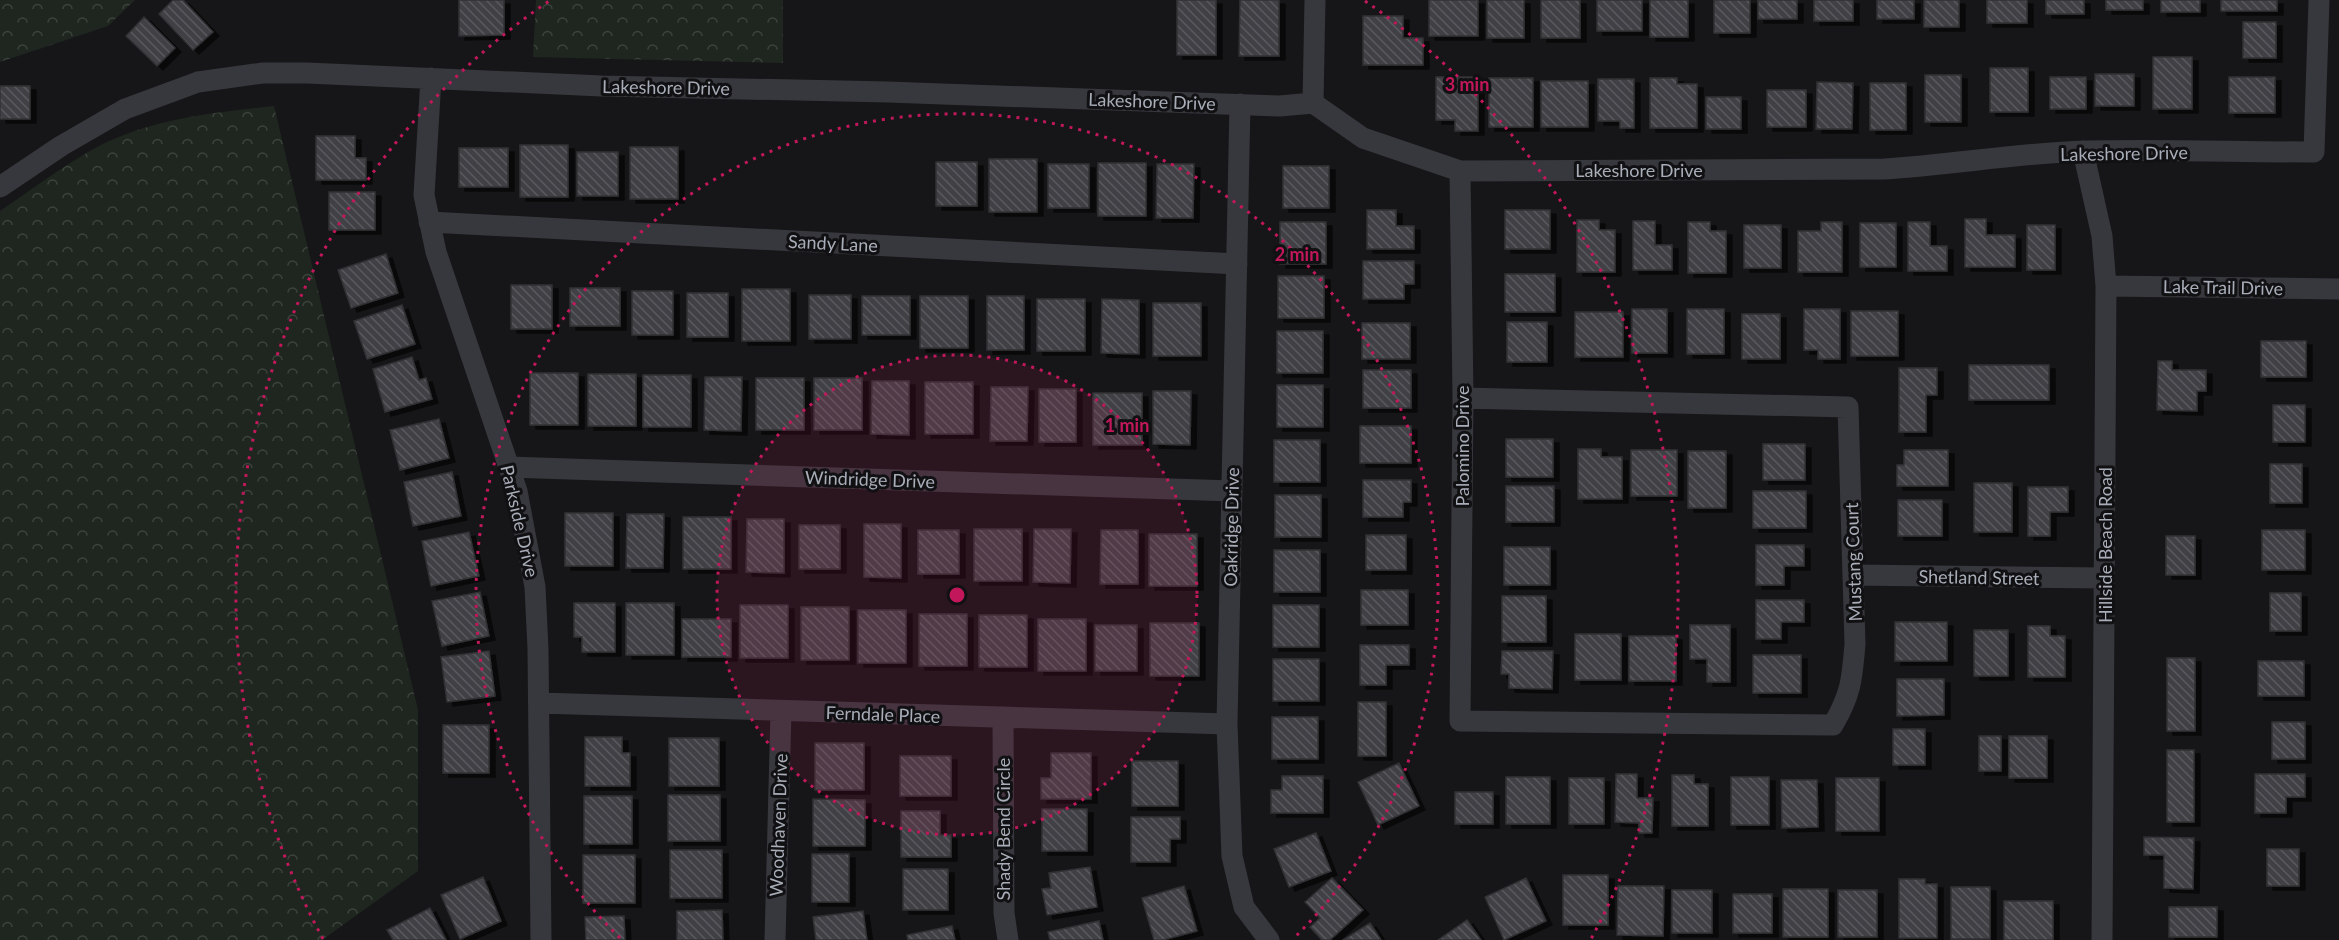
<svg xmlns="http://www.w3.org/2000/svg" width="2339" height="940" font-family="Lato,sans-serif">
<defs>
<pattern id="forest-crowns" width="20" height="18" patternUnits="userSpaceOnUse" patternTransform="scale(1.5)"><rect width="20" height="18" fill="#1e261f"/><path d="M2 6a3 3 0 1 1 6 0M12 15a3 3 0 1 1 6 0" fill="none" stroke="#3c433d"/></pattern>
<pattern id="building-back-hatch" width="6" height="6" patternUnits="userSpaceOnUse" patternTransform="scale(1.5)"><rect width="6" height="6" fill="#404145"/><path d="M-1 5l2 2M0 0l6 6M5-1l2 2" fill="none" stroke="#595a5e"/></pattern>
<filter id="shadow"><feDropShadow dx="6" dy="4" stdDeviation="0" flood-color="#0009"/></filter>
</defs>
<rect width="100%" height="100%" fill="#161618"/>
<path fill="url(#forest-crowns)" d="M0 0H135L108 26 0 62Z
M536 0H783V63L533 57Z
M274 106 418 710V871L322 940H0V211C29 191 58 170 88 152 145 119 210 113 274 106Z"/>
<path fill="url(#building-back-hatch)" stroke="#303034" stroke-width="1.5" filter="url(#shadow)" d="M173 0H183L213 32 193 50 159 14Z
M459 0H504V35L459 36Z
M1177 0H1216V55H1177Z
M1240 0H1279V56H1239Z
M1429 0H1478V36H1429Z
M1487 0H1524V38H1487Z
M1541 0H1580V38H1541Z
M1597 0H1642V31H1597Z
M1650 0H1688V37H1650Z
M1714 0H1750V33H1714Z
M1758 0H1797V19H1758Z
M1814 0H1853V21H1814Z
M1877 0H1914V19H1877Z
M1924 0H1959V27H1924Z
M1987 0H2027V23H1987Z
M2046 0H2084V14H2046Z
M2106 0H2143V10H2106Z
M2161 0H2200V12H2161Z
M2221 0H2277V11H2221Z
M1363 16H1403V38H1423V65H1363Z
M144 17 175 48 157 66 126 36Z
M2243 22H2276V58H2243Z
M2153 57H2192V109H2153Z
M1990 68H2028V112H1990Z
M2095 74H2134V106H2095Z
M1925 75H1961V122H1925Z
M1436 77H1478V131H1455V120H1436Z
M2050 77H2086V109H2050Z
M2229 77H2275V113H2229Z
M1489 78H1533V127H1489Z
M1650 78H1677V84H1697V128H1650Z
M1598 79H1634V128H1620V121H1598Z
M1541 81H1588V127H1541Z
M1817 82 1853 83 1852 129H1816Z
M1870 83H1906V130H1870Z
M0 86H30V119H0Z
M1767 90H1806V127H1767Z
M1706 97H1741V129H1706Z
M316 136H355V158H366V180H316Z
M520 145H568V197H520Z
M630 147H678V199H630Z
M459 148H508V187H459Z
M577 152H618V196H577Z
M989 159H1037V212H989Z
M936 162H977V206H936Z
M1098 163H1146V216H1098Z
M1048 164H1089V208H1048Z
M1157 164H1194L1193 218H1156Z
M1283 166H1329V208H1283Z
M329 192H375V230H329Z
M1367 210H1396V226H1414V249H1367Z
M1505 210H1550V249H1505Z
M1965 219H1986V235H2015V267H1965Z
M1577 220H1599V230H1615V272H1577Z
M1633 221H1655V245H1672V270H1633Z
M1280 222H1326V264H1280Z
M1688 222H1710V231H1726V273H1688Z
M1821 222H1842V272H1798V231H1821Z
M1908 222H1930V246H1947V271H1908Z
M1860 223H1896V267H1860Z
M1744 225H1781V268H1744Z
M2027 225H2055V270H2027Z
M386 254 398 293 351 308 338 270Z
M1363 261H1414V284H1404V299H1363Z
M1505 274H1555V312H1505Z
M1278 276H1324V318H1278Z
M511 285H552V329H511Z
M570 288H620V326H570Z
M742 289H790V341H742Z
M632 291H673V335H632Z
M687 293H728V337H687Z
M809 295H851V339H809Z
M862 296H910V335H862Z
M920 296H968V348H920Z
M987 296H1024V350H987Z
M1037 299H1085V351H1037Z
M1102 299 1139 300V354L1101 353Z
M1153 303H1201V356H1153Z
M402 305 415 344 367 359 354 321Z
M1632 309H1667V353H1632Z
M1687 309H1724V354H1687Z
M1804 309H1840V359H1818V350H1804Z
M1851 311H1898V356H1851Z
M1575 312H1623V357H1575Z
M1742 314H1780V359H1742Z
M1507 322H1547V362H1507Z
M1362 323H1410V359H1362Z
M1277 331H1323V373H1277Z
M2261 341H2306V377H2261Z
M412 357 419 380 426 378 432 399 385 412 373 369Z
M2158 361H2172V370H2206V391H2197V411L2157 410Z
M1969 365H2049V400H1969Z
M1899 368H1937V395H1926V432H1899Z
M1363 370H1411V408H1363Z
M530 373H578V425H530Z
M588 374H636V426H588Z
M643 375H691V427H643Z
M705 377H742L741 431 704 430Z
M756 378H804V430H756Z
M814 378H862V430H814Z
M872 381H909V435L871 434Z
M925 382H973V434H925Z
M1277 385H1323V427H1277Z
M991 387H1028L1027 441H990Z
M1039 389H1076V442H1039Z
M1153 391H1191L1190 445 1153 444Z
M1093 393H1142V445H1093Z
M2273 405H2305V442H2273Z
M439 419 449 458 400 470 390 430Z
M1360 426H1411V463H1360Z
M1506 439H1553V477H1506Z
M1274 440H1320V482H1274Z
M1763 444H1805V480H1763Z
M1578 449H1601V457H1622V499H1578Z
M1631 450H1677V496H1631Z
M1904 450H1948V486H1897V465H1904Z
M1688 451H1726V508H1688Z
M2270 464H2302V503H2270Z
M452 472 461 516 413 526 404 482Z
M1363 480H1411V502H1403V517H1363Z
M1974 483H2012V532H1974Z
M1506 486H1554V522H1506Z
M2028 487H2068V512H2050V536H2028Z
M1753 491H1806V528H1753Z
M1275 495H1321V537H1275Z
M1898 500H1942V536H1898Z
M565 513H613V566H565Z
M627 514H664L663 568H626Z
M683 517H731V569H683Z
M747 519H784V573L746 572Z
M864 524H901V578L864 577Z
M799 525H840V569H799Z
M974 529H1022V581H974Z
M1034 529H1071L1070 583 1033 582Z
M918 530H959V574H918Z
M1101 530H1138V584H1100Z
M2262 530H2305V570H2262Z
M469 532 479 576 431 586 422 541Z
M1149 534H1197V586H1149Z
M1366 535H1406V570H1366Z
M2166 536H2195V575H2166Z
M1756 545H1804V566H1784V585H1756Z
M1504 547H1550V585H1504Z
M1274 550H1320V592H1274Z
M1361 590H1408V625H1361Z
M480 592 489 636 442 646 432 601Z
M2270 593H2301V631H2270Z
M1502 596H1546V642H1502Z
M1756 600H1804V622H1781V639H1756Z
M574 603H615V652H582V637H574Z
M626 603H674V655H626Z
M740 605H788V658H740Z
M1273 605H1319V647H1273Z
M801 607H849V660H801Z
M858 610H906V663H858Z
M919 614H967V666H919Z
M979 615H1027V667H979Z
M682 619H731V657H682Z
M1038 619H1086V671H1038Z
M1895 622H1947V661H1895Z
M1150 623H1199V676H1150Z
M1095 625H1137V671H1095Z
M1690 625H1730V682H1707V659H1690Z
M2028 626H2050V636H2065V677H2028Z
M1974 630H2008V676H1974Z
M1575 634H1621V680H1575Z
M1629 636H1676V681H1629Z
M1360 645H1409V665H1386V685H1360Z
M489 651 495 696 447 702 441 657Z
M1502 651H1553L1552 689 1509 688V674H1501Z
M1753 655H1801V693H1753Z
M2167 658H2195V731H2167Z
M1273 659H1319V701H1273Z
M2258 661H2304V696H2258Z
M1897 679H1944V715L1897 716Z
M1358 702H1386V756H1358Z
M1272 717H1318V759H1272Z
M2272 722H2305V759H2272Z
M443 725H489V773H443Z
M1893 729H1925V765H1893Z
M1979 736H2001V771H1979Z
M2009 736H2047V778H2009Z
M585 737H622V753H630V786H585Z
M669 738H719V786H669Z
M815 743H864V790H815Z
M2167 750H2194V822H2167Z
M1051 753H1091V799H1041V778H1051Z
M900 756H951V796H900Z
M1132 761H1178V806H1132Z
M1399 763 1419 806 1378 825 1358 782Z
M1616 774H1637V798H1653L1652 833H1639V823L1615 822Z
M2255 774H2305V797H2286V813H2255Z
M1672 775H1694V784H1708V826H1672Z
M1282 776H1323V813H1271V790H1282Z
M1506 777H1550V824H1506Z
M1731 777H1769V825H1731Z
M1569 778H1604V824H1569Z
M1836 778H1879V831H1836Z
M1781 780H1817L1818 827 1782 828Z
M1455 792H1493V824H1455Z
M668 795H720V841H668Z
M584 796H632V844H584Z
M813 799 865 800V846H813Z
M1042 809H1087V851H1042Z
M901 811H940V835H951V857H901Z
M1131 817H1180V839H1170V862H1131Z
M1316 833 1331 871 1289 887 1274 849Z
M2144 837 2194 838 2193 889 2164 888V855H2144Z
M2267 849H2299V886H2267Z
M670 850H722V898H670Z
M812 854H849V902H812Z
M583 855H635V903H583Z
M1090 867 1097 907 1047 915 1042 889 1051 888 1049 873Z
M903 869H948V910H903Z
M1563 875H1608V925H1563Z
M483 877 501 921 460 939 441 895Z
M1332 878 1363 910 1330 940H1322L1310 927 1320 918 1305 902Z
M1526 878 1546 921 1504 940 1485 897Z
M1899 879H1925V884H1937V938H1899Z
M1184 886 1197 931 1163 940H1154L1142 898Z
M1618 886H1664L1663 936 1617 935Z
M1951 887H1990V939H1951Z
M1783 889H1828V937H1783Z
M1672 890H1712V933H1672Z
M1838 890H1877V937H1838Z
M1733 894H1772V933H1733Z
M2004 901H2053V940H2004Z
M2169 907H2217V937H2169Z
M430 908 446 940H393L387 930Z
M722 910 723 940H677V911Z
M863 911 867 940H816L813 917Z
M624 916 625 940H586L585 917Z
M1467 920 1481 940H1438Z
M1099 921 1103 940H1050L1048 932Z
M1370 923 1381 940H1343Z
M952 926 955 940H908L907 935Z"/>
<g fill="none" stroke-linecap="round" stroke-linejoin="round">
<path stroke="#37383d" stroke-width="21" d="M431 78 424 195 436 252 517 491 535 587 538 649 541 940
M1313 103 1315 0
M1240 104 1227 724 1232 856 1244 907 1269 940
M2083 151 2102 236 2106 286 2102 940
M1460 171 1463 398 1460 721 1833 725C1851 694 1852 680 1855 644L1848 407 1463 398
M0 187 61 146 125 109 198 82 263 73H307L602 86 888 92 1280 106 1313 103 1363 138 1460 171 1884 169C1951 165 2018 153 2085 151 2161 149 2238 152 2314 152L2319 0
M429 222 1237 264
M2106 286 2339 289
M509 467 1232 491
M1854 575 2104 578
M539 703 1227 724
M1003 717 1004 913 1008 940
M775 940 781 711"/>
</g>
<circle cx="957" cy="595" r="240" fill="#c2185b" fill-opacity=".12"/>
<g fill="none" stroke="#c2185b" stroke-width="3" stroke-dasharray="3 6">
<circle cx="957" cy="595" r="240"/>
<path d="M620 938A481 481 0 1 1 1294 938"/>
<path d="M323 939A721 721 0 0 1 549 1M1365 1A721 721 0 0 1 1591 939"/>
</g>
<g text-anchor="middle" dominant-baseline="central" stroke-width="6" stroke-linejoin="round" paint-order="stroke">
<g font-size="18" fill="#a8adb8" stroke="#111113">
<text transform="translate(666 87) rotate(1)">Lakeshore Drive</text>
<text transform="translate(1152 101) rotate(2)">Lakeshore Drive</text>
<text transform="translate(2124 153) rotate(-1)">Lakeshore Drive</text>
<text x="1639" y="170">Lakeshore Drive</text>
<text transform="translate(833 243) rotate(3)">Sandy Lane</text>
<text transform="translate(2223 287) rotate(1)">Lake Trail Drive</text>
<text transform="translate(1462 446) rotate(-90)">Palomino Drive</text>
<text transform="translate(870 479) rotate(2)">Windridge Drive</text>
<text transform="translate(520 521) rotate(77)">Parkside Drive</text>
<text transform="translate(1231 527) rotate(-89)">Oakridge Drive</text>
<text transform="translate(2105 545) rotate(-90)">Hillside Beach Road</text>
<text transform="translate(1853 562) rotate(-92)">Mustang Court</text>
<text transform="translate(1979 577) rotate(1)">Shetland Street</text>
<text transform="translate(883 714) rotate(2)">Ferndale Place</text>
<text transform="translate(778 825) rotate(-88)">Woodhaven Drive</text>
<text transform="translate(1003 829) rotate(-90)">Shady Bend Circle</text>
</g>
</g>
<circle cx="957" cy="595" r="9" fill="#c2185b" stroke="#111113" stroke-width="3"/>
<g font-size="18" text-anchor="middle" font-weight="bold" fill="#c2185b" stroke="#111113" stroke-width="6" stroke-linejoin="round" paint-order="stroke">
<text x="1467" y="91">3 min</text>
<text x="1297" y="261">2 min</text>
<text x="1127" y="432">1 min</text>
</g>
</svg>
